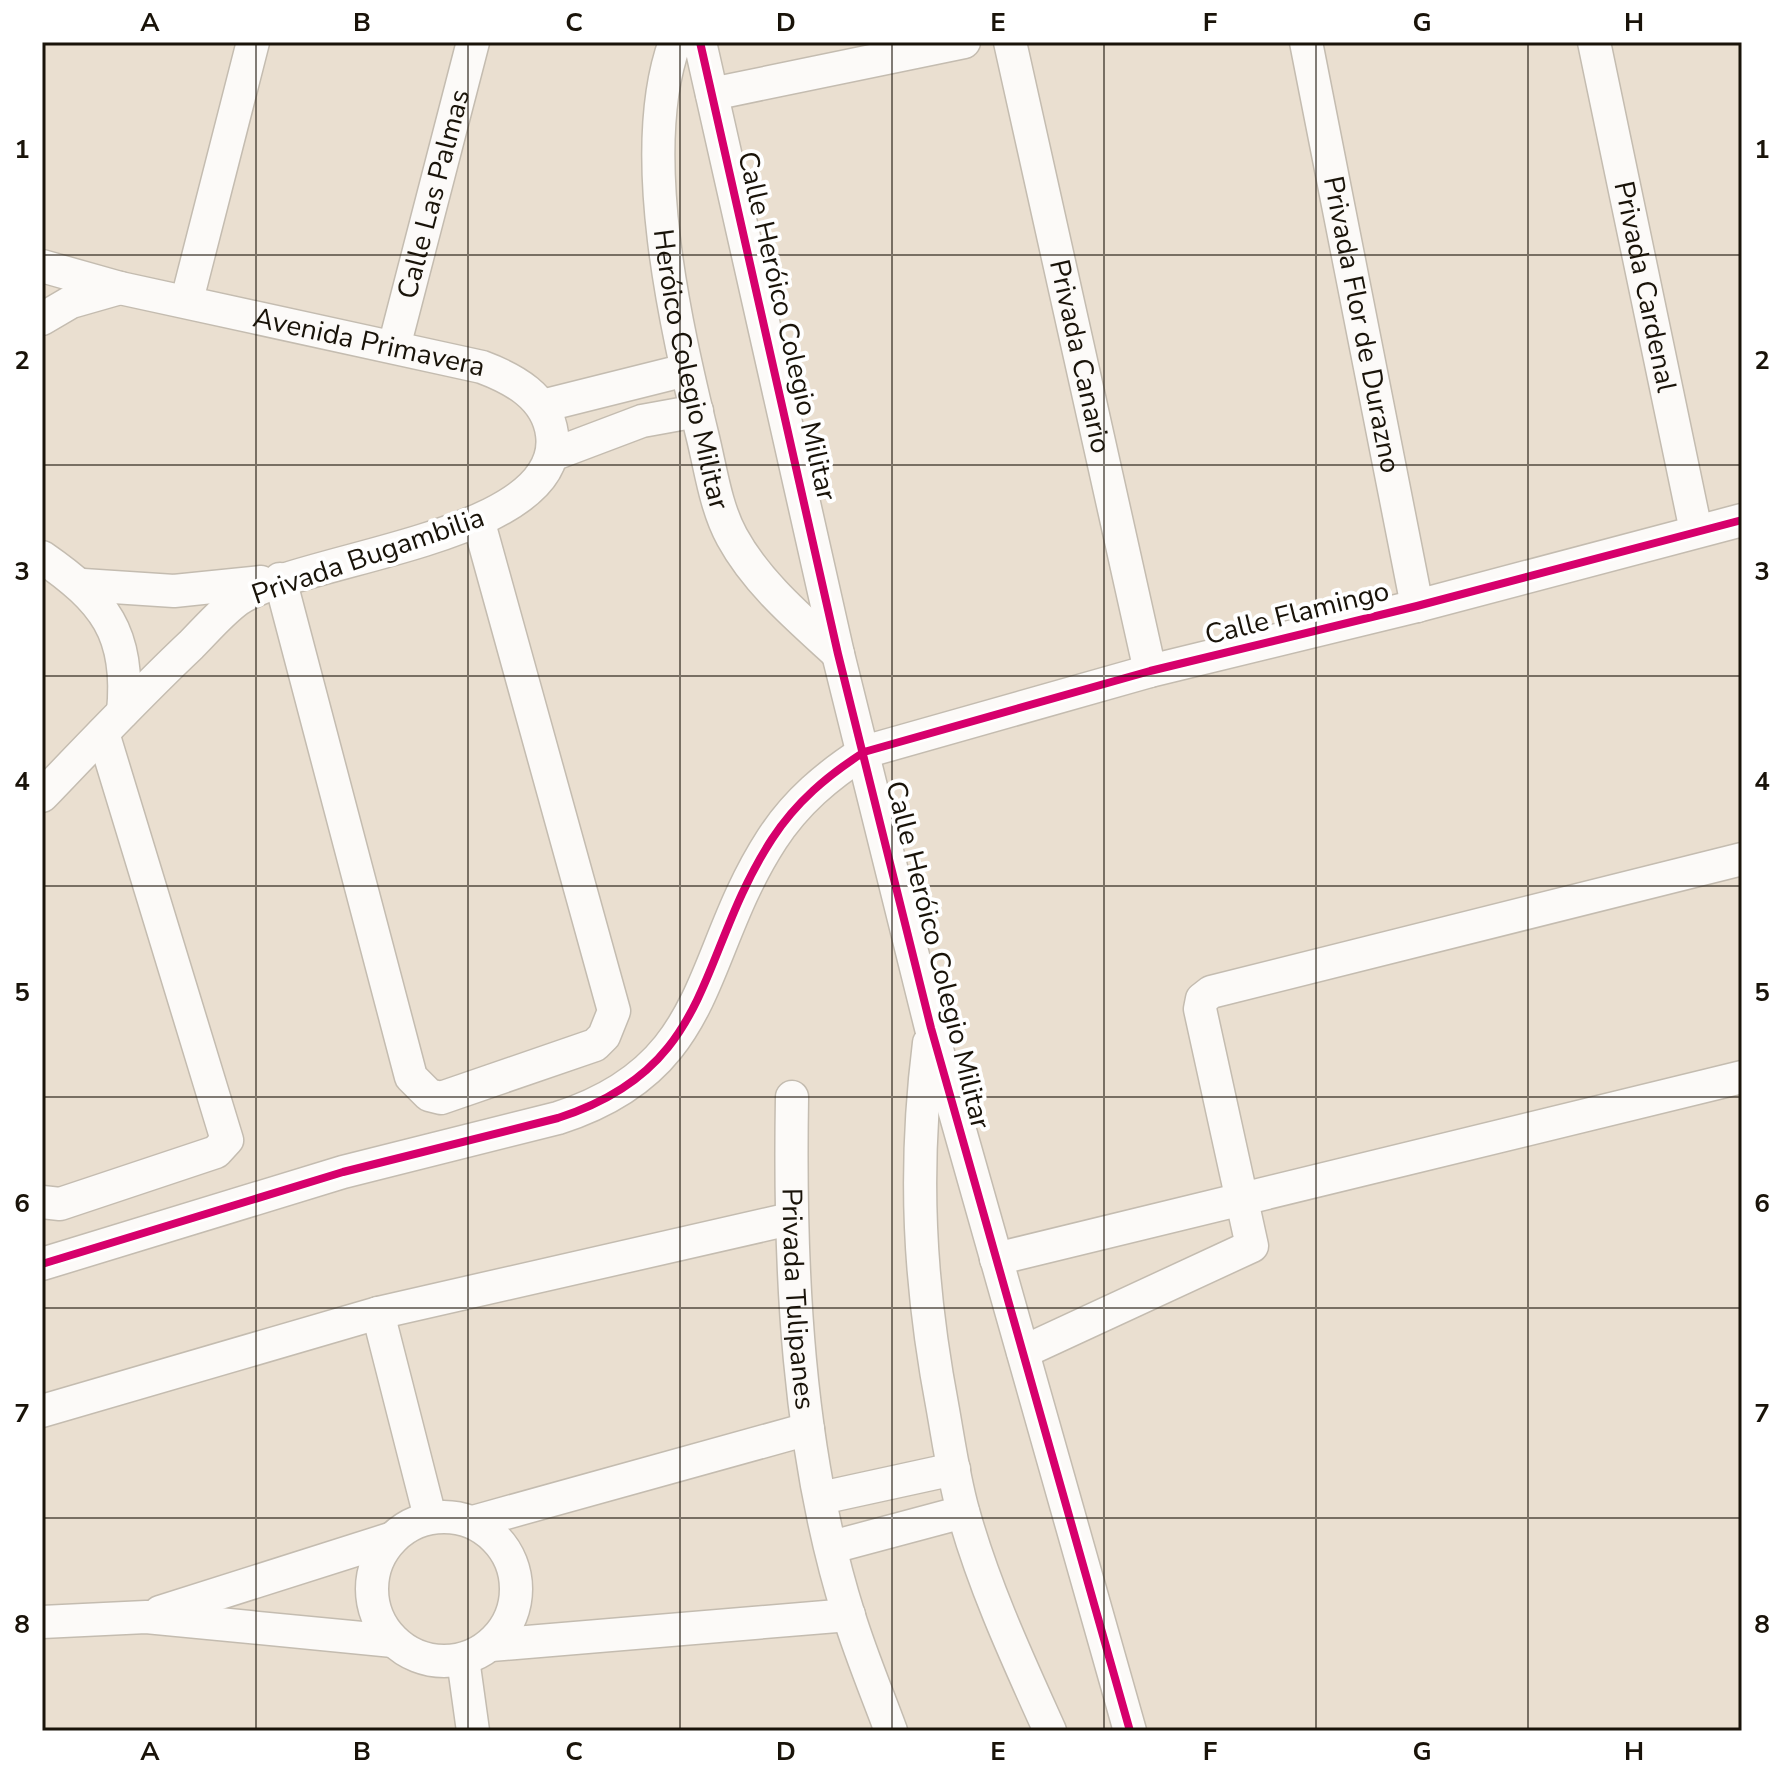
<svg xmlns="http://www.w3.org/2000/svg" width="1784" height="1773" font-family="'Nunito Sans',sans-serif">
<rect width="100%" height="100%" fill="#eadfd0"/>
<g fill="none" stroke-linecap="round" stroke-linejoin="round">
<g stroke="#c4bcb0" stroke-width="35">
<g id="minor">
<path id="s1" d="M675 42C635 151 676 327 703 438 711 471 716 508 732 537 757 583 800 619 838 654"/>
<path d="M700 42 838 654 931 1028 1130 1731"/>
<path id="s2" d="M1010 42 1150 671"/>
<path id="s3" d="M1306 42 1417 606"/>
<path id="s4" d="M1594 42 1696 531"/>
<path d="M712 94 964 42"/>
<path id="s5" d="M42 266 120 288 482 367C514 379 547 397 552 434 567 538 305 556 239 599 222 611 206 630 191 645 140 693 91 745 42 796"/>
<path d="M187 300 253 42"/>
<path d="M42 319 71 302 120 288"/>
<path id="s6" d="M394 347 473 42"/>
<path d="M542 406 686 370"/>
<path d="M552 455 642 421 697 411"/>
<path d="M42 557C104 600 131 633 123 712"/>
<path d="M280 579 411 1077 429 1095 441 1098 595 1045 604 1036 614 1011 479 523"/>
<path d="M83 585 174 591 261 582"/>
<path d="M929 1043C913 1171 919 1284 943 1410 949 1444 954 1479 963 1511 984 1587 1018 1660 1050 1731"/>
<path id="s7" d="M792 1097C789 1269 797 1451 849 1616 861 1655 877 1693 891 1731"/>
<path d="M42 1202 60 1204 216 1152 227 1140 103 733"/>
<path d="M996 1259 1742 1077"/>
<path d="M42 1264 343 1172 558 1118C715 1068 696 956 772 839 796 802 827 776 864 752L1150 671 1417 606 1742 520"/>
<path d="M378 1313 430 1517"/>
<path d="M1023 1352 1252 1246 1200 1009 1202 999 1211 992 1742 859"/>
<path d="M42 1411 378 1313 790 1219"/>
<path d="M821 1498 954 1469"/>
<circle cx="444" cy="1589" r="72"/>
<path d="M473 1522 808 1429"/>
<path d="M832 1547 963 1512"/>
<path d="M160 1612 390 1539"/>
<path d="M42 1622 146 1617 393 1641"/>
<path d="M491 1645 849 1615"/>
<path d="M463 1659 473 1731"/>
</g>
</g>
<use href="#minor" stroke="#fcfaf8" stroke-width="32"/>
<g stroke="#fff" stroke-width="13">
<path id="cycleway" d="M700 42 838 654 931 1028 1130 1731
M42 1264 343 1172 558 1118C715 1068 696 956 772 839 796 802 827 776 864 752L1150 671 1417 606 1742 520"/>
</g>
<use href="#cycleway" stroke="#d6006c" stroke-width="8"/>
</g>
<path fill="none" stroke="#191309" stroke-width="2" stroke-opacity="0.55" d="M256 42V1731M468 42V1731M680 42V1731M892 42V1731M1104 42V1731M1316 42V1731M1528 42V1731M42 255H1742M42 465H1742M42 676H1742M42 886H1742M42 1097H1742M42 1308H1742M42 1518H1742"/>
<g text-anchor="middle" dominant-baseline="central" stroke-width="8" stroke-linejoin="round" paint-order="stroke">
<g font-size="28" fill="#191309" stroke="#fff">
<text stroke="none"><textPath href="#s6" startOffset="158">Calle Las Palmas</textPath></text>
<text stroke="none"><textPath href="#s4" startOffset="250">Privada Cardenal</textPath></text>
<text stroke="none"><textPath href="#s3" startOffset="288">Privada Flor de Durazno</textPath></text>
<text transform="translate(787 326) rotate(77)">Calle Heróico Colegio Militar</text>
<text stroke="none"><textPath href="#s5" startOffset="336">Avenida Primavera</textPath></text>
<text stroke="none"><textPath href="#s2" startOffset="322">Privada Canario</textPath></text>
<text stroke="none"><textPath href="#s1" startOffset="332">Heróico Colegio Militar</textPath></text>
<text transform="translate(368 556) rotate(-19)">Privada Bugambilia</text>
<text transform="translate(1297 613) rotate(-14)">Calle Flamingo</text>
<text transform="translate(938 955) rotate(76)">Calle Heróico Colegio Militar</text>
<text stroke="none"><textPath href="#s7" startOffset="202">Privada Tulipanes</textPath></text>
</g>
</g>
<rect width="1784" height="1773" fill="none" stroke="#ffffff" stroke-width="88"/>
<rect x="44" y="44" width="1696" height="1685" fill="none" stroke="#191309" stroke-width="3"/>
<g font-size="26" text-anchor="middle" font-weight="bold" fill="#191309">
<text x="150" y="31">A</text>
<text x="362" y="31">B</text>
<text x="574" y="31">C</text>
<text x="786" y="31">D</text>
<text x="998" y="31">E</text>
<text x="1210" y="31">F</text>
<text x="1422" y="31">G</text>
<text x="1634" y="31">H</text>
<text x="22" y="158">1</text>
<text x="1762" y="158">1</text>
<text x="22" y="369">2</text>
<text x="1762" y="369">2</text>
<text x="22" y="580">3</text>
<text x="1762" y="580">3</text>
<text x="22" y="790">4</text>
<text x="1762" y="790">4</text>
<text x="22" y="1001">5</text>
<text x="1762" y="1001">5</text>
<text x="22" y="1212">6</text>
<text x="1762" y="1212">6</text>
<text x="22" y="1422">7</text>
<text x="1762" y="1422">7</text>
<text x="22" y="1633">8</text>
<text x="1762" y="1633">8</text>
<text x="150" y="1760">A</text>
<text x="362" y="1760">B</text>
<text x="574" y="1760">C</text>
<text x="786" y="1760">D</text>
<text x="998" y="1760">E</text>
<text x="1210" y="1760">F</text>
<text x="1422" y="1760">G</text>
<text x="1634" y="1760">H</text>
</g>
</svg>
